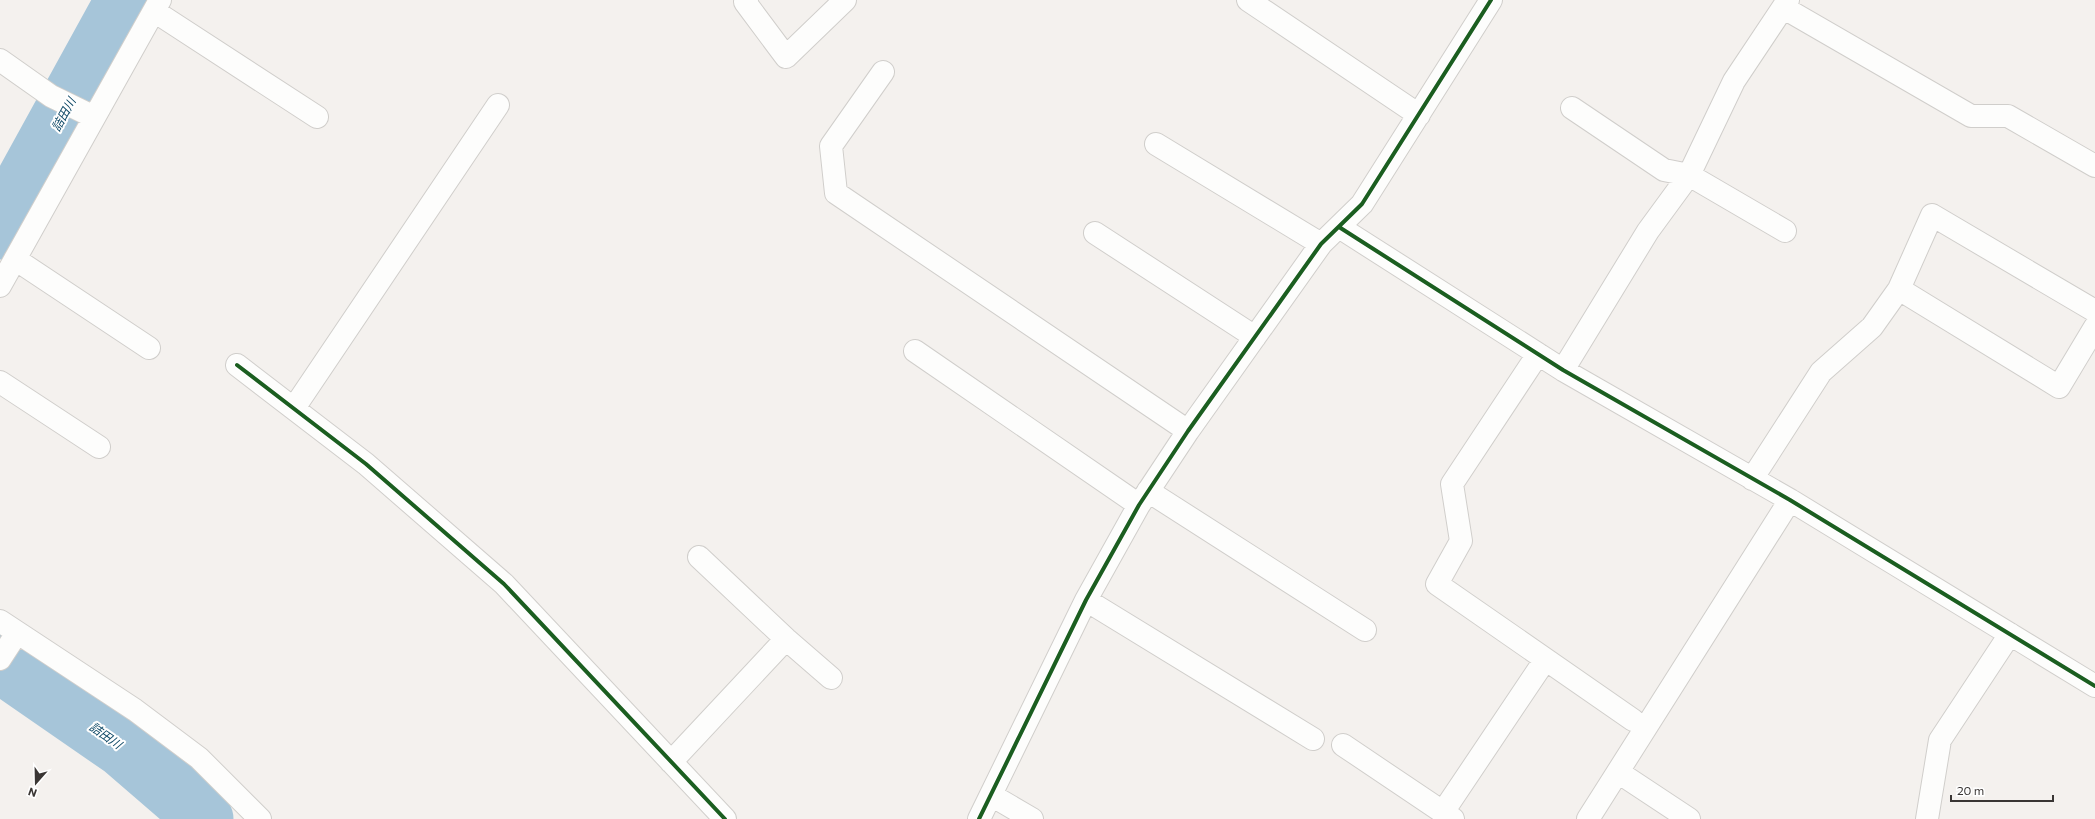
<svg xmlns="http://www.w3.org/2000/svg" width="2095" height="819" font-family="Commissioner,'Noto Sans JP',sans-serif">
<rect width="100%" height="100%" fill="#f4f1ee"/>
<g fill="none" stroke-linecap="round" stroke-linejoin="round">
<path stroke="#a6c5d9" stroke-width="61" d="M0 229 126 0
M0 662 123 747 195 809 203 819"/>
<g stroke="#d0cecb" stroke-width="24">
<path id="minor" d="M747 0 745 2 786 57 845 0
M1248 0 1419 115
M1784 8 1971 116H2008L2095 166
M154 11 317 117
M0 60 51 96 94 117
M883 72 831 146 836 193 1188 431
M1572 108 1664 170 1689 175 1785 231
M1156 144 1321 244
M1339 227 1563 370 1790 500 2095 686
M1095 233 1255 337
M15 259 149 348
M0 286 160 0
M1899 289 2059 387 2095 327
M915 351 1139 505
M1538 354 1452 484 1461 541 1437 584 1633 720
M237 365 366 464 504 584 725 819
M1563 370 1648 231 1689 175 1734 81 1788 0
M0 382 99 447
M294 408 498 105
M1752 479 1821 372 1872 327 1899 289 1932 215 2095 311
M1148 491 1365 630
M699 557 786 639 831 678
M1086 600 1313 739
M0 621 135 710 199 758 260 819
M0 659 17 633
M1343 745 1453 819
M671 762 786 639
M1618 772 1689 819
M991 795 1032 819
M1443 812 1545 660
M979 819 1086 600 1139 505 1188 431 1321 244 1362 204 1491 0
M1588 819 1790 500
M1927 819 1940 740 2010 634"/>
</g>
<use href="#minor" stroke="#fdfdfc" stroke-width="22"/>
<g stroke="#fff" stroke-width="6">
<path id="cycleway" d="M1339 227 1563 370 1790 500 2095 686
M237 365 366 464 504 584 725 819
M979 819 1086 600 1139 505 1188 431 1321 244 1362 204 1491 0"/>
</g>
<use href="#cycleway" stroke="#1b5e20" stroke-width="4"/>
</g>
<g text-anchor="middle" dominant-baseline="central" stroke-width="4" stroke-linejoin="round" paint-order="stroke">
<g font-size="12" font-style="italic" fill="#0b4664" stroke="#fff">
<text transform="translate(63 114) rotate(-61)">詰田川</text>
<text transform="translate(106 735) rotate(35)">詰田川</text>
</g>
</g>
<g transform="translate(36 783) rotate(200)" stroke="#ffffff" stroke-width="3" paint-order="stroke">
<path d="M0-3L7 15L0 10L-7 15Z" fill="#3a3634"/>
<text y="-6" font-size="11" font-weight="bold" text-anchor="middle" fill="#3a3634">N</text>
</g>
<path d="M1951 795v6h102v-6" fill="none" stroke="#3a3634" stroke-width="2"/>
<text x="1957" y="795" font-size="12" fill="#3a3634" stroke="#ffffff" stroke-width="3" paint-order="stroke">20 m</text>
</svg>
